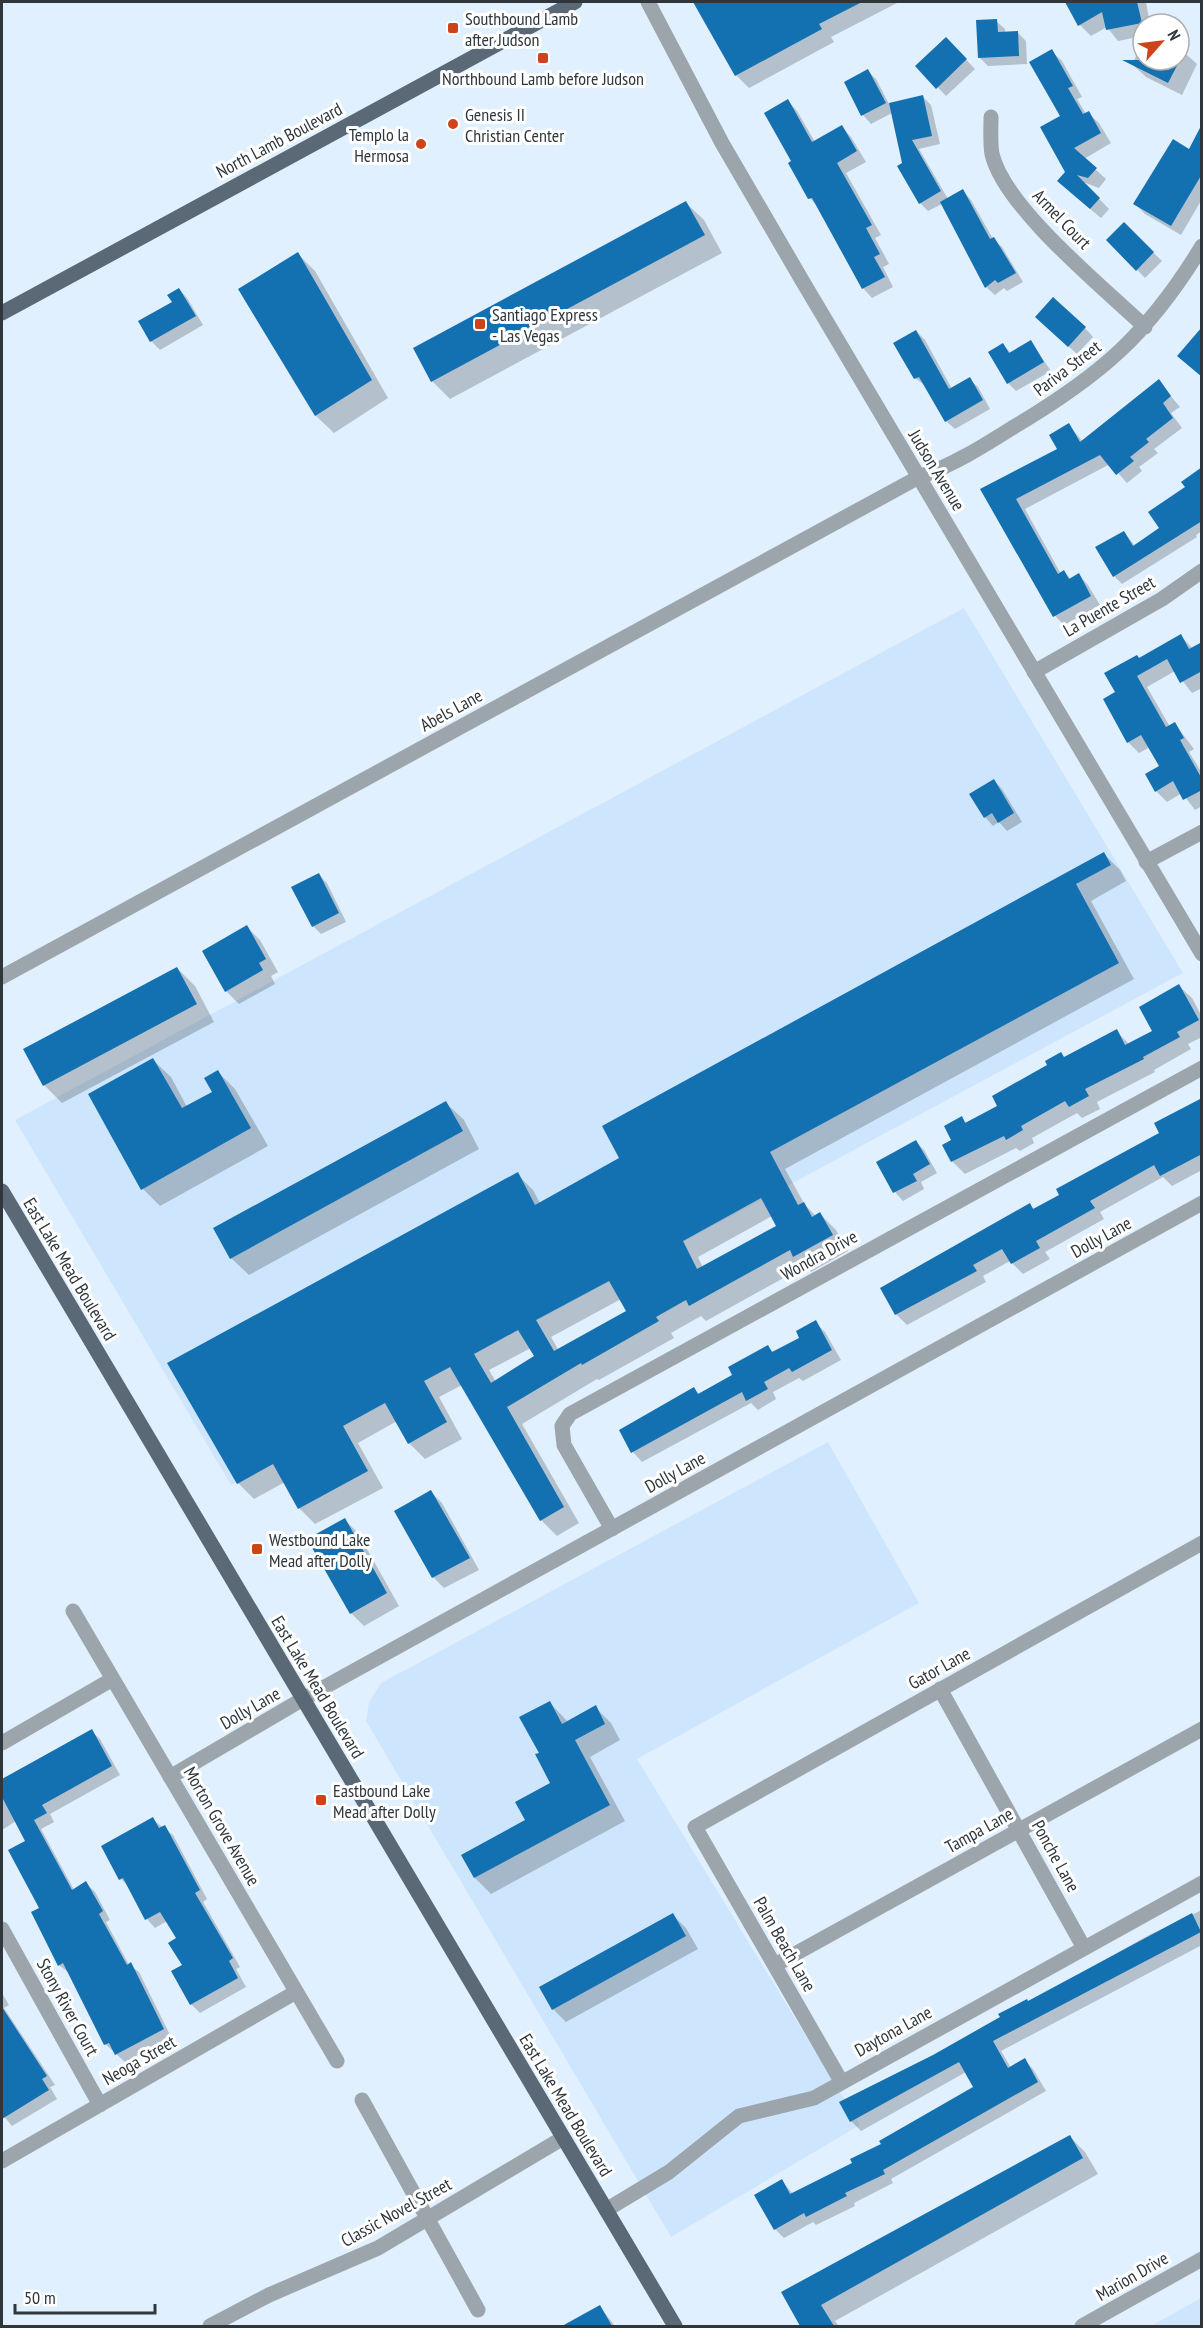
<svg xmlns="http://www.w3.org/2000/svg" width="1203" height="2328" font-family="'PT Sans Narrow',sans-serif">
<rect width="100%" height="100%" fill="#e1f0fe"/>
<path fill="#cee6fd" d="M964 608 1183 973 231 1485 15 1120Z
M828 1442 919 1603 637 1759 860 2125 671 2237 366 1721 369 1702 381 1683Z
M1201 2298V2326H1151Z"/>
<path fill="#0003" fill-rule="evenodd" d="M698 2H899L831 37 834 42 749 88 736 75 695 3Z
M1067 2H1146L1150 24H1143V36L1118 41 1107 27 1091 36 1080 25Z
M996 21 1005 29V34L1018 33 1026 41 1027 64 988 66 979 57Z
M946 39 975 69 946 96 917 66Z
M1143 43V60H1179V48L1197 64 1182 95 1146 77 1132 64Z
M1051 51 1062 61 1082 97 1077 99 1086 114 1088 113 1099 123 1111 143 1084 159 1106 179 1099 188 1083 182 1109 209 1101 218 1070 192Z
M868 71 876 79 889 104 923 97 931 105 940 144 919 149 948 199 963 191 971 200 993 239 1002 247 1023 282 1007 291 1004 288 995 295 986 287 942 204 928 211 920 203 904 164 892 113 871 124 863 115Z
M788 101 797 111 815 142 842 127 851 137 866 162 846 173 881 235 875 238 889 264 883 267 893 287 872 298 863 288 819 208 810 198 793 162Z
M1202 128V199L1181 235 1145 214 1135 204 1190 151Z
M686 203 704 220 722 253 450 399 432 381 415 348Z
M1124 224 1162 261 1145 278 1108 240Z
M298 254 315 271 388 398 334 433 316 416 241 289Z
M179 289 187 298 203 325 160 350 152 342 141 322 174 303Z
M1045 325 1085 328 1093 337 1077 354Z
M916 331 925 340 952 389 969 379 978 387 990 409 955 429 946 421 926 386 915 378Z
M1031 342 1051 371 1016 391 1008 383 1003 345 1011 353Z
M1158 381 1180 407 1171 413 1182 428 1154 449 1158 453 1139 467 1142 471 1127 483 1110 464 1025 509 1061 574 1064 572 1071 579 1079 575 1088 585 1100 605 1064 625 1055 616 982 490 1059 449 1069 425 1083 442Z
M1202 476V531L1196 535 1197 537 1122 584 1114 576 1124 532 1135 546 1161 528Z
M1181 636 1193 649 1202 644V688L1192 693 1175 671 1147 687 1170 727 1175 724 1194 749 1189 752 1202 773V806L1195 810 1182 793 1167 802 1156 791 1161 767 1150 747 1139 753 1128 742 1117 693 1139 659Z
M994 781 1002 789 1022 822 1007 831 999 822 993 826 985 817Z
M1104 854 1120 870 1126 881 1091 901 1134 979 785 1169 805 1205 816 1216 820 1214 836 1230 848 1251 811 1272 805 1266 706 1321 701 1316 671 1333 674 1338 599 1380 597 1379 522 1424 579 1523 557 1536 541 1520 462 1385 439 1397 462 1439 425 1459 409 1443 397 1421 358 1443 383 1488 315 1524 299 1508 285 1482 254 1499 238 1483 517 1174 533 1190 540 1203 621 1159ZM772 1216 778 1226 703 1268 698 1257ZM621 1299 628 1312 559 1351 551 1337ZM531 1348 537 1357 496 1382 489 1370Z
M318 874 327 883 346 922 321 934 313 926Z
M247 927 260 940 278 972 271 976 275 984 239 1004 226 991Z
M177 968 195 986 214 1022 62 1103 45 1086 25 1049Z
M1179 986 1192 998 1202 1017V1037L1188 1044 1191 1049 1154 1070 1155 1072 1097 1102 1100 1109 1082 1118 1077 1113 1032 1138 1034 1143 1020 1151 1016 1148 965 1174 953 1162 944 1146 953 1141 962 1118 967 1123 999 1106 1065 1058 1116 1031 1129 1044 1154 1032Z
M153 1060 171 1077 187 1107 214 1092 218 1072 235 1089 268 1146 160 1206 143 1189Z
M1202 1097V1170L1172 1186 1163 1177 1100 1212 1104 1219 1045 1252 1050 1259 1023 1274 1010 1261 983 1276 986 1282 907 1325 896 1314 1030 1205 1035 1210 1161 1133Z
M446 1103 464 1120 479 1149 249 1275 231 1258Z
M916 1142 924 1150 937 1173 921 1182 924 1189 903 1201 895 1192 878 1162Z
M815 1322 825 1332 841 1360 803 1381 799 1378 773 1392 776 1399 758 1410 751 1403 642 1462 633 1452 621 1430 694 1389 700 1395 734 1376 768 1347 774 1353 801 1338Z
M431 1492 442 1503 479 1570 444 1588 433 1577Z
M345 1520 358 1533 399 1606 364 1626 351 1613Z
M550 1703 568 1722 595 1707 611 1723 620 1740 590 1757 625 1821 491 1894 475 1878 463 1856 527 1821 552 1783 541 1753Z
M91 1731 100 1739 120 1775 50 1814 54 1822 41 1829 74 1890 86 1883 95 1892 110 1920 106 1922 129 1965 139 1972 171 2037 125 2062 105 2044 69 1973 59 1965 41 1908 27 1842 16 1821 2 1830V1779Z
M152 1819 173 1835 207 1899 203 1902 240 1967 236 1969 246 1987 200 2013 191 2004 178 1939 167 1921 155 1928 147 1919 130 1888 121 1879Z
M1202 1910V1945L1001 2051 1011 2068 1024 2060 1033 2069 1046 2091 891 2179 893 2183 854 2203 855 2206 816 2225 813 2222 784 2238 775 2229 782 2181 793 2194 854 2163 975 2088 966 2072 861 2131 851 2121 841 2102 934 2056 1149 1935Z
M673 1915 686 1928 698 1949 566 2022 553 2009Z
M2 1993 9 2005 4 2008 55 2085 50 2087 57 2099 12 2126 2 2114Z
M1070 2137 1085 2152 1098 2174 835 2321 839 2326H801L783 2292Z
M600 2307 615 2326H564Z"/>
<path fill="#1370b1" fill-rule="evenodd" d="M693 2H862L819 24 822 29 735 76Z
M1065 2H1137L1142 23 1106 30 1102 12 1078 26Z
M997 19 998 32 1018 31 1019 56 978 58 976 20Z
M946 37 967 59 936 89 915 66Z
M1052 49 1073 86 1068 88 1083 114 1089 111 1101 133 1074 148 1097 168 1088 178 1077 175 1100 198 1090 209 1057 181 1065 172 1040 127 1060 116 1029 62Z
M1122 60H1180L1168 83Z
M868 69 886 103 861 116 844 82Z
M923 95 932 136 912 140 941 191 919 204 897 166 902 163 889 103Z
M788 99 812 142 842 125 857 151 837 163 872 225 866 228 880 254 874 257 885 277 862 289 812 198 808 199 788 163 791 161 764 113Z
M1202 124V174L1171 226 1133 204 1173 139 1189 149Z
M963 189 990 239 994 237 1016 273 998 283 995 280 985 288 940 202Z
M686 201 705 235 431 382 413 348Z
M1124 222 1154 252 1136 271 1106 240Z
M298 252 372 380 315 416 238 289Z
M179 288 196 316 150 342 138 321 172 302 167 295Z
M1053 297 1086 327 1068 347 1035 317Z
M1202 327V377L1177 356Z
M916 330 949 389 970 377 983 400 945 422 919 377 914 379 893 343Z
M1031 340 1044 362 1007 384 988 352 1003 343 1009 353Z
M1159 379 1171 396 1163 403 1173 418 1146 439 1149 442 1130 457 1134 461 1116 475 1100 455 1016 499 1058 574 1064 570 1069 579 1079 573 1091 596 1053 617 980 489 1057 449 1049 435 1069 423 1080 442Z
M1202 467V521L1113 577 1095 547 1124 531 1133 546 1159 528 1148 512 1185 487 1181 482Z
M1181 634 1189 649 1202 642V671L1180 683 1167 659 1137 676 1166 727 1175 722 1184 738 1180 740 1202 779V790L1183 800 1173 781 1155 792 1145 774 1159 766 1141 735 1127 743 1103 699 1115 692 1104 673 1137 655 1139 658Z
M994 779 1014 813 998 823 992 813 984 818 969 794Z
M1104 852 1111 865 1076 884 1119 963 770 1152 798 1205 804 1202 812 1217 820 1212 833 1235 793 1257 790 1250 689 1306 686 1300 656 1317 659 1321 582 1365 581 1363 507 1407 564 1507 540 1521 450 1367 424 1381 447 1422 408 1444 385 1403 343 1426 368 1471 298 1509 273 1464 237 1484 167 1363 518 1172 535 1205 619 1158 602 1126ZM761 1198 776 1226 697 1269 683 1241ZM609 1281 626 1311 554 1351 536 1320ZM518 1330 534 1356 491 1383 474 1354Z
M319 873 339 913 312 927 291 887Z
M247 925 266 959 259 963 263 970 225 992 202 951Z
M177 967 197 1004 43 1086 23 1049Z
M1179 984 1199 1020 1177 1032 1180 1037 1143 1057 1144 1059 1085 1089 1089 1096 1069 1107 1065 1101 1021 1126 1023 1130 1006 1140 1004 1136 951 1162 942 1145 951 1140 944 1126 962 1116 965 1123 997 1106 992 1096 1047 1065 1045 1061 1061 1052 1064 1057 1117 1029 1125 1045 1152 1031 1139 1007Z
M153 1058 182 1108 212 1092 204 1078 218 1070 251 1128 141 1190 88 1094Z
M1202 1098V1154L1160 1176 1154 1165 1090 1201 1095 1208 1036 1241 1040 1248 1011 1264 1002 1249 973 1265 977 1271 895 1315 880 1288 1030 1203 1033 1209 1059 1195 1056 1189 1159 1133 1154 1123Z
M446 1101 463 1131 230 1259 213 1228Z
M916 1140 930 1164 913 1174 917 1181 893 1193 876 1162Z
M816 1320 832 1350 792 1372 789 1368 764 1382 768 1389 746 1401 742 1392 631 1453 619 1430 694 1387 698 1394 732 1375 728 1367 768 1345 772 1352 799 1338 796 1331Z
M431 1490 470 1558 432 1578 394 1511Z
M345 1518 387 1593 350 1614 307 1539Z
M550 1701 562 1724 596 1705 605 1724 575 1740 610 1805 474 1878 461 1855 525 1820 515 1802 550 1783 535 1754 539 1753 519 1717Z
M92 1729 112 1766 42 1805 47 1813 34 1820 72 1890 86 1881 103 1911 99 1914 127 1965 131 1962 164 2029 115 2055 109 2043 104 2045 63 1963 58 1966 31 1912 39 1908 8 1850 25 1841 2 1797V1779Z
M153 1817 159 1828 165 1825 200 1890 195 1893 233 1958 229 1961 238 1978 190 2005 171 1971 182 1965 168 1943 176 1938 160 1912 145 1920 123 1878 119 1880 101 1846Z
M673 1913 686 1936 552 2010 539 1987Z
M1192 1913 1201 1932 993 2041 1008 2068 1025 2058 1038 2082 883 2170 885 2174 845 2193 847 2196 806 2217 804 2213 774 2230 754 2195 782 2179 790 2194 852 2163 850 2159 881 2144 879 2141 973 2087 959 2062 850 2122 839 2102 933 2055 1000 2017 998 2014 1027 1999 1028 2001Z
M2 2007 47 2076 42 2079 49 2090 2 2119Z
M1070 2135 1083 2158 821 2305 834 2326H800L781 2292Z
M600 2305 612 2326H562Z"/>
<g fill="none" stroke-linecap="round" stroke-linejoin="round">
<path stroke="#9da5ac" stroke-width="15" d="M991 117C991 129 990 143 992 154 1004 207 1104 288 1145 327
M1034 672 1162 599 1202 571
M1146 862 1202 832
M2 977 919 477C953 465 982 447 1012 428 1100 376 1148 335 1202 246
M612 1529 564 1445 562 1426 570 1414 1202 1068
M73 1611 337 2061
M940 1689 1084 1948
M2 1743 111 1680
M170 1777 303 1699 1202 1203
M2 1929 100 2105
M775 1965 1202 1729
M841 2081 695 1827 1202 1543
M362 2100 478 2310
M2 2161 296 1992
M606 2210 669 2172 739 2116 814 2098 1202 1883
M210 2326 269 2295 378 2248 563 2138"/>
<path stroke="#9da5ac" stroke-width="15" d="M648 2 722 143 803 282 1202 954
M1082 2326 1202 2259"/>
<path stroke="#5b6875" stroke-width="15" d="M2 313 575 2
M2 1191 675 2326"/>
</g>
<g fill="#cd441b" stroke="#fff" stroke-width="2">
<rect x="447" y="22" width="12" height="12" rx="3"/>
<rect x="537" y="52" width="12" height="12" rx="3"/>
<circle cx="453" cy="124" r="6"/>
<circle cx="421" cy="144" r="6"/>
<rect x="474" y="318" width="12" height="12" rx="3"/>
<rect x="251" y="1543" width="12" height="12" rx="3"/>
<rect x="315" y="1794" width="12" height="12" rx="3"/>
</g>
<g text-anchor="middle" dominant-baseline="central" stroke-width="6" stroke-linejoin="round" paint-order="stroke">
<g font-size="18" fill="#2f373d" stroke="#fff" text-anchor="start">
<text x="465" y="18">Southbound Lamb<tspan x="465" dy="21">after Judson</tspan></text>
<text x="543" y="78" text-anchor="middle">Northbound Lamb before Judson</text>
<text x="465" y="114">Genesis II<tspan x="465" dy="21">Christian Center</tspan></text>
<text x="409" y="134" text-anchor="end">Templo la<tspan x="409" dy="21">Hermosa</tspan></text>
<text x="492" y="314">Santiago Express<tspan x="492" dy="21">- Las Vegas</tspan></text>
<text x="269" y="1539">Westbound Lake<tspan x="269" dy="21">Mead after Dolly</tspan></text>
<text x="333" y="1790">Eastbound Lake<tspan x="333" dy="21">Mead after Dolly</tspan></text>
</g>
<g font-size="18" fill="#2f373d" stroke="#fff">
<text transform="translate(279 140) rotate(-28)">North Lamb Boulevard</text>
<text transform="translate(1062 219) rotate(46)">Armel Court</text>
<text transform="translate(1067 368) rotate(-37)">Pariva Street</text>
<text transform="translate(937 470) rotate(59)">Judson Avenue</text>
<text transform="translate(1109 606) rotate(-30)">La Puente Street</text>
<text transform="translate(451 710) rotate(-29)">Abels Lane</text>
<text transform="translate(1101 1237) rotate(-29)">Dolly Lane</text>
<text transform="translate(819 1255) rotate(-29)">Wondra Drive</text>
<text transform="translate(70 1269) rotate(59)">East Lake Mead Boulevard</text>
<text transform="translate(675 1472) rotate(-29)">Dolly Lane</text>
<text transform="translate(939 1668) rotate(-29)">Gator Lane</text>
<text transform="translate(318 1687) rotate(59)">East Lake Mead Boulevard</text>
<text transform="translate(250 1708) rotate(-30)">Dolly Lane</text>
<text transform="translate(222 1826) rotate(60)">Morton Grove Avenue</text>
<text transform="translate(979 1830) rotate(-29)">Tampa Lane</text>
<text transform="translate(1056 1856) rotate(61)">Ponche Lane</text>
<text transform="translate(785 1944) rotate(60)">Palm Beach Lane</text>
<text transform="translate(68 2007) rotate(61)">Stony River Court</text>
<text transform="translate(893 2031) rotate(-29)">Daytona Lane</text>
<text transform="translate(139 2060) rotate(-30)">Neoga Street</text>
<text transform="translate(566 2105) rotate(59)">East Lake Mead Boulevard</text>
<text transform="translate(396 2212) rotate(-29)">Classic Novel Street</text>
<text transform="translate(1132 2276) rotate(-30)">Marion Drive</text>
</g>
</g>
<rect width="1203" height="2328" fill="none" stroke="#2f373d" stroke-width="6"/>
<g transform="translate(1161 42) rotate(62)"><circle r="28" fill="#ffffff" stroke="#acafb1" stroke-width="1.5"/>
<path d="M0-4.5L10 22L0 15L-10 22Z" fill="#cd441b"/>
<text y="-9" font-size="16" font-weight="bold" text-anchor="middle" fill="#2f373d">N</text>
</g>
<path d="M15 2304v9h140v-9" fill="none" stroke="#2f373d" stroke-width="3"/>
<text x="24" y="2304" font-size="18" fill="#2f373d" stroke="#ffffff" stroke-width="4.5" paint-order="stroke">50 m</text>
</svg>
